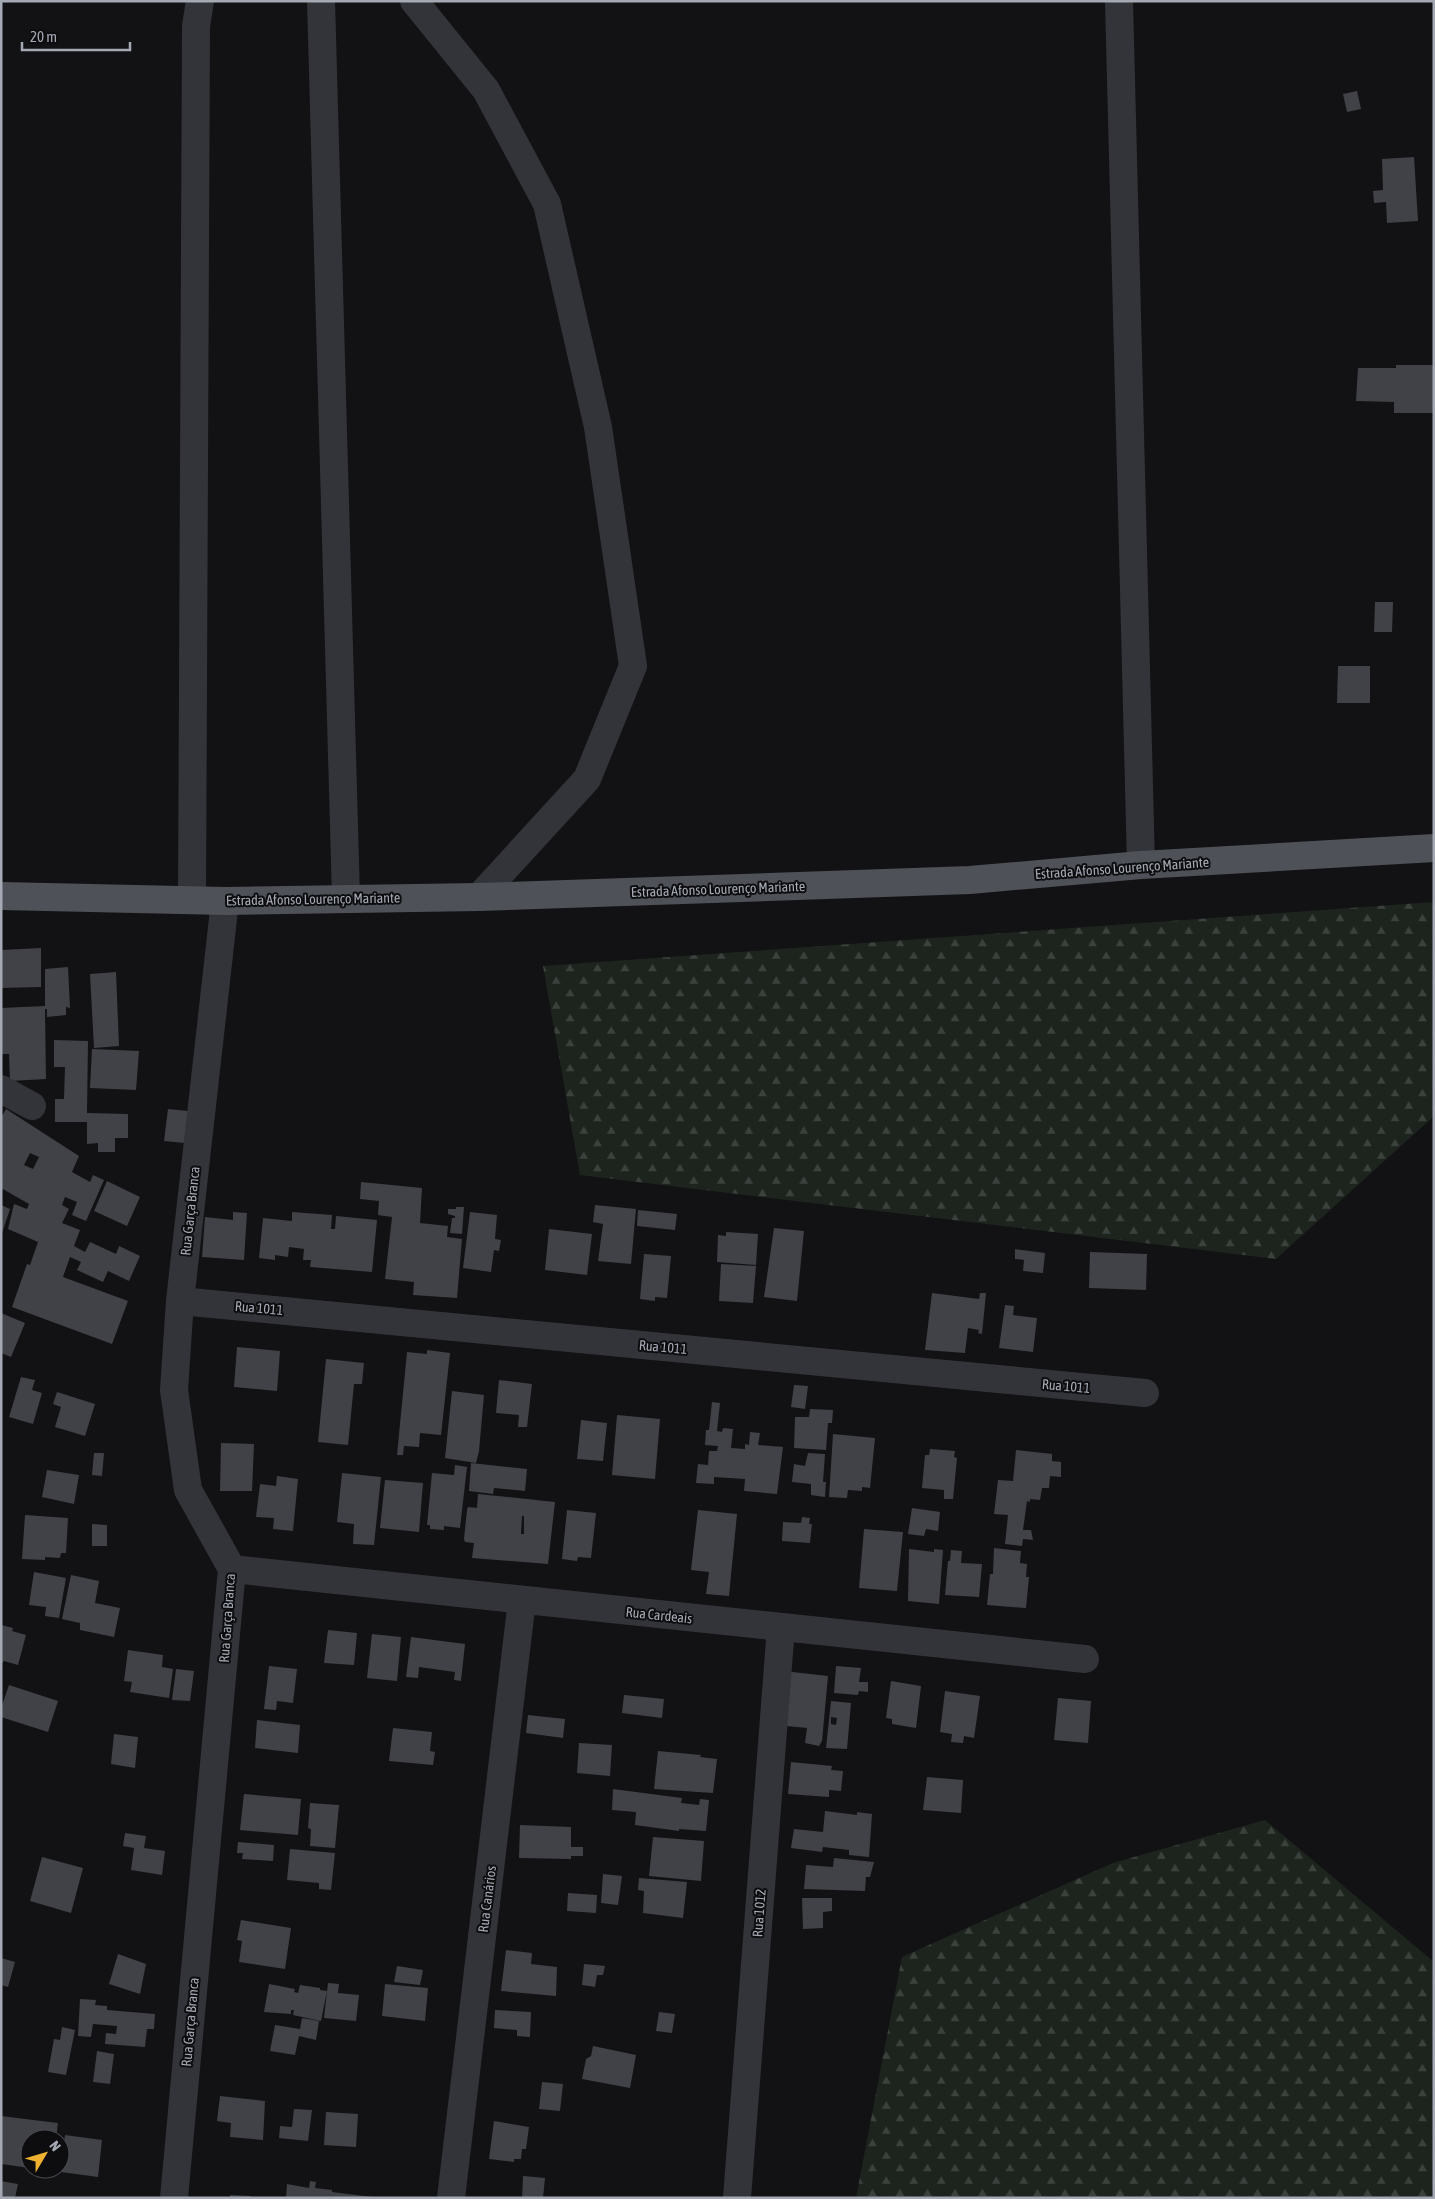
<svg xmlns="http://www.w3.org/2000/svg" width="1435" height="2199" font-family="'Asap Condensed',sans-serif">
<defs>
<pattern id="forest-firs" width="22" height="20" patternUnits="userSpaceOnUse" patternTransform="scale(1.25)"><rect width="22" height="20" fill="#1d241e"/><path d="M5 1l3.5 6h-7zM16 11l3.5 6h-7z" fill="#3b413c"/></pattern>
</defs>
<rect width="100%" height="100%" fill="#121214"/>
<path fill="url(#forest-firs)" d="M1434 902V1116L1276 1259 580 1175 543 966Z
M1265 1820 1434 1962V2198H856L902 1957 1113 1863Z"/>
<path fill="#414247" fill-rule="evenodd" d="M1357 91 1361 109 1347 112 1343 94Z
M1414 157 1418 221 1387 223 1386 202 1374 203 1373 191 1383 190 1382 159Z
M1396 365H1434V413H1394V402L1356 401 1358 368H1396Z
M1375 602H1393L1392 632H1374Z
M1338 666H1370V703H1337Z
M41 948V987L1 988 2 950Z
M68 967 70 1008 66 1007V1015L47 1017V1009H45L46 1079 10 1081 9 1054H1V1008L45 1006V969Z
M116 972 119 1046 94 1048 90 974Z
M54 1040 88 1041 87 1113 128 1114V1138H115V1152H98V1143L87 1144V1122H55V1099H64L65 1067H54Z
M92 1049 139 1051 136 1090 90 1088Z
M6 1109 79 1156 72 1172 90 1182 93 1175 104 1180 86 1221 72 1215 77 1202 65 1197 62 1205 69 1209 62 1223 80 1230 74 1246 85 1252 90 1242 116 1254 119 1246 140 1256 129 1281 108 1271 103 1282 77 1270 81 1262 70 1257 63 1277 128 1301 112 1344 12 1307 27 1264 30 1265 38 1242 8 1229 14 1204 27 1209 29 1204 1 1188V1118ZM30 1153 39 1157 33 1169 24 1165Z
M168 1109 188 1111 185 1143 164 1141Z
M107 1181 140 1197 127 1226 94 1211Z
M361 1182 422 1188 420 1223 448 1226 447 1237 462 1239 457 1298 413 1295 414 1282 385 1279 392 1217 378 1215 379 1201 360 1199Z
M1 1205 10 1209 2 1233H1Z
M595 1205 636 1209 631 1264 598 1261 603 1224 593 1222Z
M456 1207H464L462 1234 450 1233 452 1218H455V1216L448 1214V1209H456Z
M638 1210 677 1214 675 1230 637 1226Z
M233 1212 247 1213 244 1260 202 1257 205 1217 233 1220Z
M292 1212 332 1215 331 1229H335L336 1216 377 1220 372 1272 310 1267 311 1260H303L304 1249 289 1247 288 1257 275 1255V1260L259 1258 263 1218 292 1221Z
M470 1212 497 1215 495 1239 501 1240 499 1251 494 1250 491 1272 463 1268Z
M774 1228 804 1231 797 1301 764 1297Z
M549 1229 592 1234 587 1275 545 1270Z
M726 1232 758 1234 756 1265 717 1262 718 1235 726 1236Z
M1015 1249 1045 1253 1043 1273 1023 1271 1024 1260 1015 1259Z
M1090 1252 1147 1254 1146 1290 1089 1288Z
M644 1254 671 1256 667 1298 655 1297V1301L640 1299Z
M721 1264 756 1266 753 1303 719 1301Z
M932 1293 979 1299 980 1293H986L982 1334 978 1333 979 1330 968 1328 965 1353 925 1350Z
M1005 1305 1014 1306 1013 1315 1037 1318 1033 1352 999 1348Z
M1 1313 25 1323 11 1357 1 1353Z
M237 1347 280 1351 277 1391 234 1387Z
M427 1350 450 1353 441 1435 420 1433 419 1447 404 1446 403 1455H397L407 1352 427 1354Z
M326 1359 364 1363 362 1384H354L348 1445 318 1442Z
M21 1377 35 1380 32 1390 42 1393 33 1424 9 1417Z
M499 1380 532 1384 527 1427H518L519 1415 496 1413Z
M794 1385 808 1386 805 1409 791 1407Z
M452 1391 484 1395 479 1451 476 1463 445 1458Z
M57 1392 95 1404 85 1436 55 1427 61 1407 53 1404Z
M712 1402 720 1403 717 1431 722 1432 723 1428 733 1429 731 1448 745 1449V1444L749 1445 750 1432 760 1433 758 1445 783 1447 777 1494 744 1491 745 1479 714 1477V1484L696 1483 698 1464 708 1465 709 1451H717L718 1446 705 1445 706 1430H709Z
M810 1409 833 1410 832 1423H828L826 1450 794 1448 795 1417H809Z
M617 1415 660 1419 655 1479 612 1475Z
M581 1420 607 1423 603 1461 577 1459Z
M833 1434 875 1438 870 1488 862 1487V1491L848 1490 847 1498 829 1497Z
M221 1443 254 1444 252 1491H220Z
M930 1449 955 1451 954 1457 957 1458 953 1499H944V1490L922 1488 925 1455H929Z
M1016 1450 1052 1454V1461L1061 1462V1477L1050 1476 1049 1488H1042L1040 1500 1030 1499V1502L1027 1501 1023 1530H1031L1033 1540 1023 1539 1022 1546 1005 1544 1008 1515 994 1514 998 1480 1013 1481Z
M94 1453H104L102 1476 92 1475Z
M808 1453 825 1454 823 1482H826L825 1497 811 1495V1484L792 1482 794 1464 805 1466Z
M471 1463 527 1469 525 1491 494 1488 493 1494 469 1491Z
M455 1465 467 1467 460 1528 444 1526V1530L430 1529V1525H427L432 1473 454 1475Z
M47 1470 79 1475 74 1504 42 1497Z
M342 1473 381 1477 374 1545 353 1544 354 1524 337 1522Z
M277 1476 298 1479 293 1531 273 1529 274 1518 256 1517 260 1484 276 1486Z
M385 1480 423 1483 419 1532 380 1528Z
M478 1494 555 1502 548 1564 472 1558 474 1543 465 1542 464 1539 467 1510 468 1507 477 1508ZM522 1516H524V1534H521Z
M912 1508 940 1512 938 1531 926 1529 924 1536 908 1534Z
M567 1510 596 1513 591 1558 578 1557 577 1561 562 1559Z
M698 1510 737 1514 729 1596 706 1594 709 1572 691 1570Z
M25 1515 68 1518 66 1553H61L60 1558 45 1557V1560L22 1559Z
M802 1517 810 1518 809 1524H812L810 1543 782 1541 783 1522 801 1523Z
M92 1524 107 1525V1546H92Z
M864 1529 903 1532 897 1591 859 1588Z
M994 1548 1021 1551 1020 1563 1027 1564 1026 1577H1029L1026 1608 987 1605 990 1574H993Z
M909 1549 934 1552V1549L943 1550 939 1604 908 1601Z
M951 1550 962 1551 961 1563 982 1564 979 1597 945 1595 948 1561H950Z
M34 1572 66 1578 59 1618 45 1616 46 1607 29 1605Z
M71 1575 99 1581 95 1603 120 1608 114 1637 80 1630V1623L62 1619Z
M1 1625 13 1628 12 1631 26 1635 18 1665 4 1661 1 1664Z
M328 1630 357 1633 354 1665 324 1663Z
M372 1634 401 1637 397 1681 367 1678Z
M411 1637 465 1644 461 1681 454 1680 455 1672 419 1667 418 1678 406 1677Z
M128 1650 163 1655 162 1667 173 1669 169 1698 130 1692 132 1682 124 1681Z
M269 1666 297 1669 293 1703 277 1701 276 1710 264 1709Z
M836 1666 861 1668 859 1682H868V1692L859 1691 858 1695 834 1693Z
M176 1669 194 1671 190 1701 172 1700Z
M783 1671 828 1676 822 1741 819 1746 805 1743 807 1728 777 1725Z
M891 1681 921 1686 916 1728 892 1724V1719L886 1718Z
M9 1685 58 1701 48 1732 1 1717V1708Z
M945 1691 980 1696 974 1738 964 1736 963 1743 951 1742 952 1734 940 1732Z
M624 1695 664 1699 662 1718 622 1713Z
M1058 1698 1091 1701 1088 1743 1054 1740Z
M831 1701 851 1703 847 1749 826 1748ZM831 1717 837 1718 836 1725 831 1724Z
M528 1715 565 1719 563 1738 526 1733Z
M257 1720 300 1725 298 1753 255 1748Z
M393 1728 432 1732 430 1751 435 1752 433 1765 389 1761Z
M114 1734 138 1737 135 1768 111 1764Z
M579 1743 612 1745 610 1776 577 1773Z
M658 1751 701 1755 700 1757 717 1759 713 1793 654 1789Z
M791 1762 832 1766 831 1770 843 1771 841 1791 829 1790V1797L788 1794Z
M927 1777 963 1780 961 1813 923 1810Z
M613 1789 682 1798 681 1803 699 1805 700 1799 709 1800 706 1831 679 1829V1831L635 1825 636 1812 612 1810Z
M244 1794 301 1799 298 1835 240 1830Z
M310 1803 339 1805 335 1848 310 1846 311 1829 308 1828Z
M825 1811 857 1815V1812L872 1814 869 1857 849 1855V1850L823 1847 822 1852 791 1848 794 1829 823 1832Z
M520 1825 571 1827V1847H583V1856H571V1859L519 1858Z
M125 1833 146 1836 144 1848 165 1851 162 1875 131 1870 134 1848 123 1846Z
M653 1837 704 1841 701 1881 649 1876Z
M238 1842 274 1845 273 1861 242 1859 243 1853H237Z
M290 1849 335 1853 331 1890 319 1889V1883L287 1880Z
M42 1857 83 1868 71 1913 30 1901Z
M834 1858 874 1862 870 1877H866L865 1891 804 1889 806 1865 833 1867Z
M603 1874 622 1876 618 1905 601 1903Z
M639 1878 687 1882 683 1918 643 1913 644 1891 638 1890Z
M568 1893 597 1895 596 1913 567 1911Z
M802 1898H832V1911L823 1912V1928L803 1929Z
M241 1920 291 1928 285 1969 239 1962 242 1941 237 1940Z
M506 1950 532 1953 531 1964 557 1967 556 1996 501 1991Z
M118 1954 146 1964 140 1994 109 1984Z
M1 1958 15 1962 8 1987 1 1985Z
M584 1964 605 1966 603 1975H597L595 1987 582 1985Z
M397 1966 423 1970 420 1985 394 1982Z
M328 1983 339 1984 338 1993 359 1995 356 2021 324 2018Z
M269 1984 295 1989 294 1992 298 1993 300 1985 320 1988V1990L327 1991 321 2021 293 2015 294 2010H291V2014L264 2012Z
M385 1984 428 1988 425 2021 382 2016Z
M80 1999 96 2000 95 2005 107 2006V2010L155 2014 154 2029H147L145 2047 105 2044 106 2033 116 2034 117 2026 93 2024 91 2037 78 2036Z
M495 2010 531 2012 530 2037 517 2036V2030L494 2028Z
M659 2012 675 2014 672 2033 656 2031Z
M302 2018 319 2021 316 2040 299 2036 295 2055 270 2051 275 2025 300 2029Z
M62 2027 75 2030 66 2075 48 2072 54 2039 60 2040Z
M593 2046 636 2055 630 2088 582 2079 586 2059 591 2056Z
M97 2051 114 2054 110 2084 93 2082Z
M542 2082 563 2084 560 2111 539 2109Z
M220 2096 265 2101 263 2140 230 2137 231 2123 217 2121Z
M294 2109 312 2110 308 2141 279 2138 280 2126 292 2127Z
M326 2112 358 2114 356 2147 324 2145Z
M1 2116 58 2123 56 2139H30V2168L1 2164Z
M494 2121 529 2127 526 2149H522L521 2159H514V2162L489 2159Z
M65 2135 102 2140 98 2177 61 2172Z
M523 2176 545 2178 543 2198H522Z
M1 2181 18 2184 15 2198H1Z
M310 2181 316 2182 315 2188 332 2190V2192L381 2198H286L287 2184 309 2188Z
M230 2195 251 2196V2198H230Z"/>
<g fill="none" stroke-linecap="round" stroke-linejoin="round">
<path stroke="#333439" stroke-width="28" d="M321 1 346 898
M414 1 486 90 547 204 598 427 633 666 587 779 479 897
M1119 1 1141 865
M192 900 196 26 200 1
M1 1089 32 1106
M180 1301 1145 1393
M232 1569 1085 1659
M174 2198 232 1569 188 1490 174 1390 180 1301 225 901
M451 2198 522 1600
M737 2198 781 1627"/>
<path stroke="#4f5158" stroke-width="28" d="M1 896 225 901 479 897 970 880 1141 865 1434 848"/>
</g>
<g text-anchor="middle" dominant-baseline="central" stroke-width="4" stroke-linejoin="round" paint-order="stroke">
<g font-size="14" fill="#a4a9b4" stroke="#0d0d0f">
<text transform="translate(1122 868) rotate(-4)">Estrada Afonso Lourenço Mariante</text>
<text transform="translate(718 889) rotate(-2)">Estrada Afonso Lourenço Mariante</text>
<text transform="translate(313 899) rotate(-1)">Estrada Afonso Lourenço Mariante</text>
<text transform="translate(190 1211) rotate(-84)">Rua Garça Branca</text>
<text transform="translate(259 1308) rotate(5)">Rua 1011</text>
<text transform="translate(663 1347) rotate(5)">Rua 1011</text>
<text transform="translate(1066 1386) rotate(5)">Rua 1011</text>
<text transform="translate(659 1615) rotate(6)">Rua Cardeais</text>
<text transform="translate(227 1618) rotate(-86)">Rua Garça Branca</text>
<text transform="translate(487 1899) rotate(-83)">Rua Canários</text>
<text transform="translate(759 1913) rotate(-86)">Rua 1012</text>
<text transform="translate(190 2022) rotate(-85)">Rua Garça Branca</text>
</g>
</g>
<rect width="1435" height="2199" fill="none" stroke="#a4a9b4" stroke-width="5"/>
<g transform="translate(45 2154) rotate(52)"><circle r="24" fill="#0d0d0f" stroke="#494b51"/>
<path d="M0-4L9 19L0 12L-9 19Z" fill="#eeb130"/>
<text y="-8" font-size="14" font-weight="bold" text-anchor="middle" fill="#a4a9b4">N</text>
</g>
<path d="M22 42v8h108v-8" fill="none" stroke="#a4a9b4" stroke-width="2.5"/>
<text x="30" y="42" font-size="15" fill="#a4a9b4" stroke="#0d0d0f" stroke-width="4" paint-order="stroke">20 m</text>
</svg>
